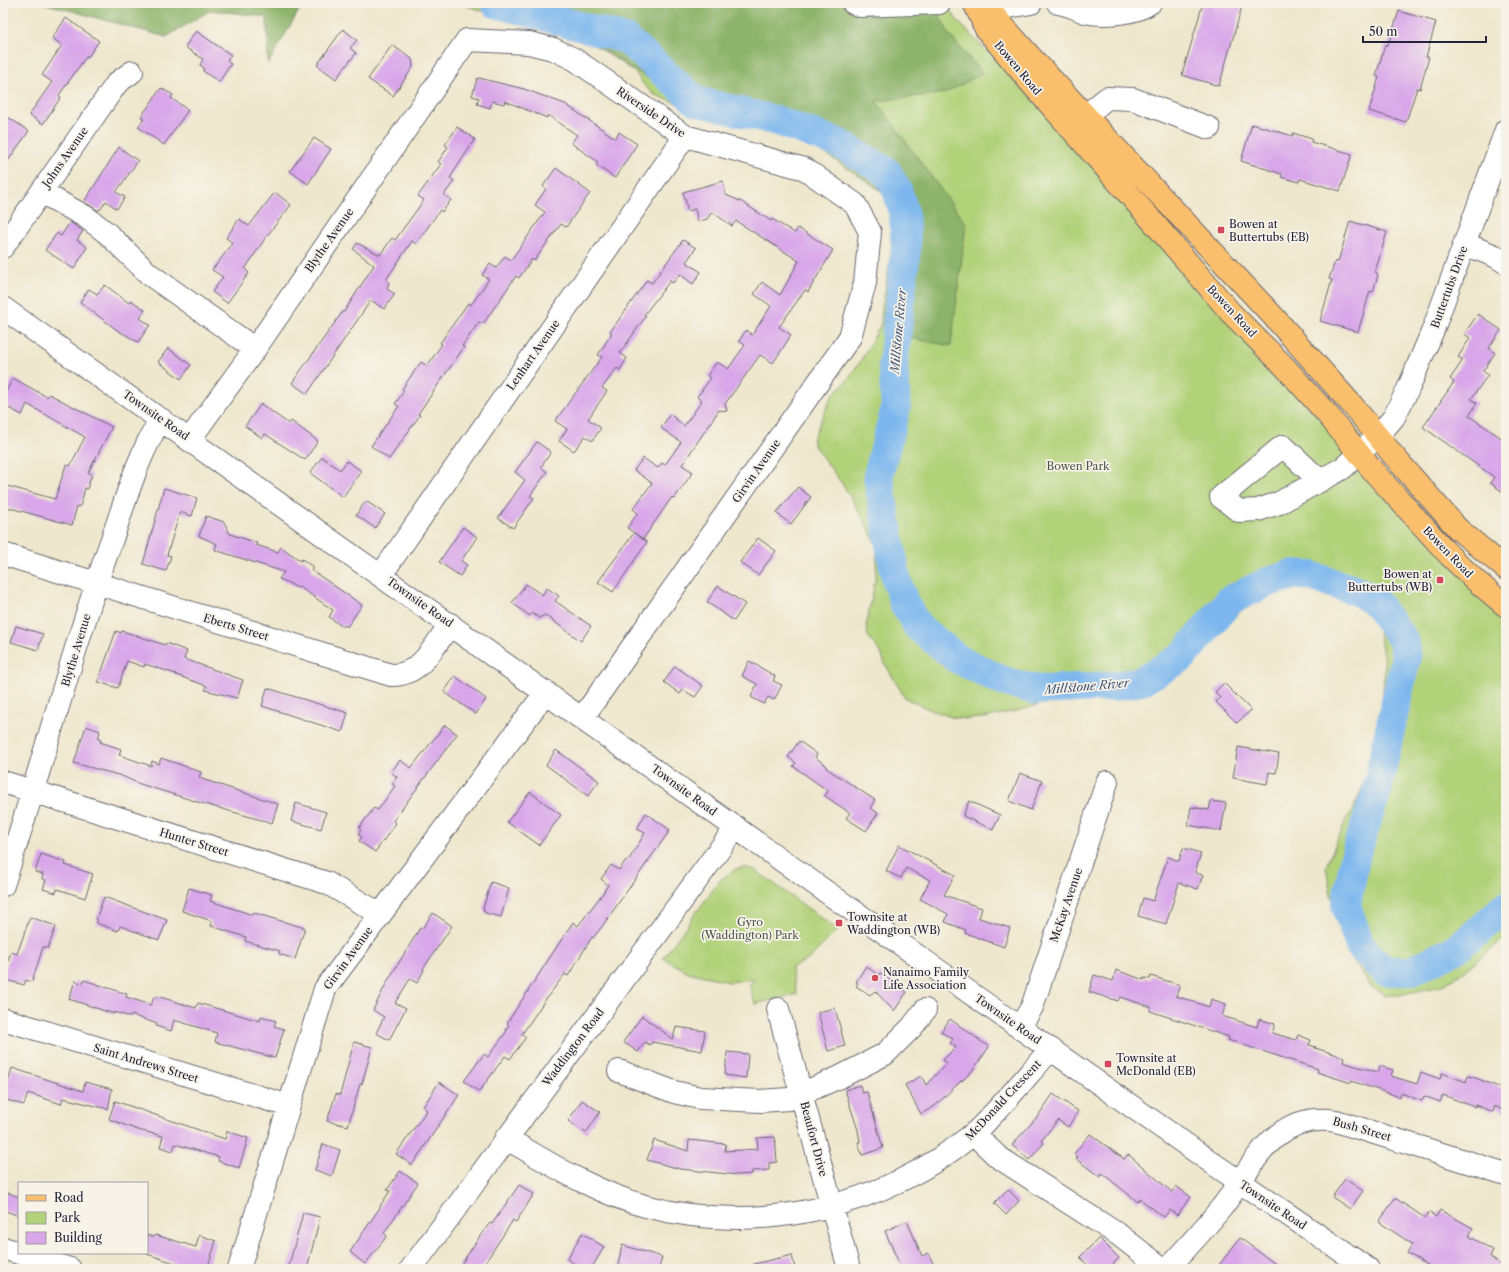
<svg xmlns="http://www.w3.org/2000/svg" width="1509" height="1272" font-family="'Libre Caslon Text',serif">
<rect width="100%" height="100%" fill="#f7f3e8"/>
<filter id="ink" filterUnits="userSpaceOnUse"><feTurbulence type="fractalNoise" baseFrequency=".025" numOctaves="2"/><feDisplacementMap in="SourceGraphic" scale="8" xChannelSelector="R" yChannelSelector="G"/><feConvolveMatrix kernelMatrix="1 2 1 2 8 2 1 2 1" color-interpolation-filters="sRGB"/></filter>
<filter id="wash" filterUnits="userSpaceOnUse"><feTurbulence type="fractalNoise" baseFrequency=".012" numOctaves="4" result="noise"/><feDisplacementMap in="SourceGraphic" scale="16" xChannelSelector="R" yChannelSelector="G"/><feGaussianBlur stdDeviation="0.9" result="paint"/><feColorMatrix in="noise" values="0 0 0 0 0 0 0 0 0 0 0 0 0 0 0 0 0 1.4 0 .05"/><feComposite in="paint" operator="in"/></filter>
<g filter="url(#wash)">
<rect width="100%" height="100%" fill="#eee7cd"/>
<path fill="#b2d27a" stroke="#6a7a5a" d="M459 3H946L957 20 1076 144 1328 428 1506 595V937L1454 979 1440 986 1399 995H1386L1371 987 1350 955 1331 895 1326 866 1347 818 1353 810 1369 771 1377 744 1381 716 1385 666 1379 632 1372 618 1360 602 1344 590 1310 574 1302 573 1292 575 1251 599 1215 639 1196 652 1128 681 1077 691 1026 709 984 718 965 719 951 717 926 708 905 698 885 664 881 653 868 636 866 626 876 576 877 546 864 520 843 485 815 447 812 440 833 394 845 383 860 362 881 324 882 309 894 236 895 211 881 191 826 154 791 134 753 121 736 118 711 117 653 94 642 83 636 73 598 47 577 37 567 35 536 20 488 13Z
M744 867 755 870 838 930 809 959 791 968 797 994 755 1004 749 984 755 979 729 982 688 972 663 958 720 880 736 869Z"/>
<path fill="#8db46a" stroke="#586b52" d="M43 3H310L301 7 268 64 267 17 211 10 166 37Z
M527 3H933L950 36 982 73 946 93 876 101 966 224 951 346 910 338 892 279 893 200 786 118 659 85Z"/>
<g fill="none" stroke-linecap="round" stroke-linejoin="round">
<path stroke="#7db7ee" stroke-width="30" d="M496 3 626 39 696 101 778 121 838 143 887 172 897 190 904 212 906 248 893 365 896 407 878 476 896 578 904 603 918 627 958 659 1003 681 1037 690 1114 686 1141 681 1181 658 1230 600 1268 582 1295 574 1311 576 1360 592 1377 604 1403 640 1406 656 1377 790 1356 853 1346 905 1360 946 1385 971H1411L1454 950 1476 933 1506 906"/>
</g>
<g id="blocks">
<path fill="#d8a6e9" d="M1203 3H1243L1219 86 1182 75Z
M1399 11 1436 22 1426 57H1429L1420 89 1417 88 1406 122 1369 111 1379 77 1376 76 1385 45H1388Z
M66 18 99 41 87 58 86 57 59 95 61 97 43 124 29 115 52 82 42 75 62 45 52 38Z
M343 29 357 40 350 48 356 53 336 79 317 65Z
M196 31 231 55 227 61 231 64 219 82 203 71 204 68 200 65 203 59 185 47Z
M392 45 412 59 413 67 393 96 368 79Z
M479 78 524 89 565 104 615 138 619 132 637 144 615 178 596 165 598 162 571 143 577 135 548 115 547 118 505 101 504 104 492 101 490 108 477 104 479 98 472 96 477 79Z
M161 88 173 95 171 98 188 110 164 145 138 127 144 119 141 117Z
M3 114 29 131 3 168Z
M1252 124 1293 136V133L1312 139 1311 142 1352 154 1340 191 1300 179 1299 182 1281 177 1282 174 1241 161Z
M457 127 475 139 450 178 454 181 444 195 451 200 442 212 440 210 416 244 412 241 386 280 389 282 387 289 395 294 384 309 371 300 307 394 292 383 343 311 344 312 374 265 353 249 357 243 380 255 392 238 395 240 424 200 418 196 441 164 438 162 448 147 445 145Z
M314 138 331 149 308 184 290 171Z
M119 147 138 161 116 192 125 197 117 209 106 201 100 210H97L84 202Z
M556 168 590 193 566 227 561 224 534 261 532 259 519 278 516 276 483 324 479 322 462 346 464 347 418 414 420 415 389 459 371 446 399 406 395 404 404 391 402 389 421 362 427 366 442 344 440 343 468 303 471 305 489 279 482 275 490 264 496 268 505 256 511 260 545 212 535 205 546 189 543 186Z
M723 181 726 195 742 202 771 221 772 219 795 233 798 228 833 250 808 292 805 290 779 327 791 335 779 354 773 363 760 355 725 404 727 411 719 410 682 465 693 472 674 499 672 497 643 539 627 528 638 513 633 509 652 483 634 470 643 458 658 468 662 463 665 465 681 442 661 428 670 414 684 426 702 401 697 397 711 378 707 376 717 362 728 369 745 345 739 341 746 330 752 335 771 306 754 294 762 282 780 295 799 261 736 221 732 226 712 212 707 219 698 222 695 209 688 211 683 192Z
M275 192 291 205 266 237 245 269 249 273 227 303 212 292 223 277 212 270 230 247 232 242 226 238 239 219 249 226Z
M1350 221 1387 232 1375 272 1378 274 1373 292 1370 291 1358 332 1320 321 1332 280 1329 279 1335 261 1338 262Z
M70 222 83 231 77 240 87 247 74 269 45 250 57 233 61 236Z
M683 240 696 248 686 262 701 272 693 284 680 274 673 283 670 281 644 315 646 316 620 353 627 358 620 370 617 368 602 388 607 391 588 419 601 428 592 441 585 436 574 451 559 441 567 429 555 421 602 357 598 355 612 333 610 332 647 280 652 283Z
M105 285 129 303 131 300 145 310 140 318 150 325 138 342 117 330 80 302 89 289 97 294Z
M1478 314 1501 330 1489 348 1495 353 1483 371 1488 375 1471 399 1477 403 1469 416 1506 441V494L1490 483 1494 477 1423 427 1454 382 1450 379 1463 360 1458 357 1470 338 1464 334Z
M168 348 191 365 181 379 158 362Z
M13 378 47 397 49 394 112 427 88 473 92 474 87 489 85 488 80 507 77 506 72 525 3 506V485L55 499 66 465 70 466 85 437 27 404 22 415 3 405V397Z
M261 404 289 424 291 421 318 441 305 460 265 434 262 438 245 426Z
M537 442 551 452 541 467 547 472 530 496 534 498 513 528 498 518 525 480 515 472Z
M322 457 340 470 347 461 361 471 343 497 310 473Z
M798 487 811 497 791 524 776 513Z
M164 488 197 498 192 516 180 512 167 555 171 556 166 571 143 564Z
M366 501 385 514 375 528 356 515Z
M206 516 224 522 230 534 257 543 256 545 278 552 281 547 301 561 302 559 313 567 311 570 362 605 347 627 345 625 343 627 329 617 333 610 298 586 297 588 287 582 279 579 284 572 215 550 217 544 199 536Z
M463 527 477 537 461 561 467 565 460 576 439 562Z
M634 533 647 542 613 592 598 582Z
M758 538 776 551 758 575 740 562Z
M526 584 542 595 547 588 559 596 555 601 591 626 581 641 545 615 539 618 532 613 530 616 512 603Z
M718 586 745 604 734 621 707 602Z
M16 626 43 634 38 650 11 642Z
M116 631 121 633 122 631 165 645 166 643 187 651 184 659 243 680 237 698 205 690 207 686 176 675V674L145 664 144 667 127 661 118 688 98 682Z
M749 661 775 676 773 681 782 685 774 700 768 697 764 704 751 697 757 684 742 676Z
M675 666 703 686 695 697 683 690 680 694 664 682Z
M455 676 486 699 476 714 444 692Z
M1224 683 1251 710 1237 723 1216 702 1220 698 1215 692Z
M267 688 348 713 342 732 262 706Z
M445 725 457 734 393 821 396 823 375 852 359 841 362 837 358 834 361 830 359 828 374 808 378 810 395 786 392 784 397 777 391 772 400 760 411 768Z
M86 726 100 731 98 739 101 740 100 742 121 749 119 755 151 766 152 761 159 764 161 758 201 772 199 778 278 804 272 823 201 803 137 783 122 776 74 763Z
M799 741 817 754 815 757 827 766 826 768 875 800 870 808 878 813 866 831 846 818 850 813 825 796 828 791 793 766 796 763 788 757Z
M1238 747 1279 754 1276 773 1269 772 1267 784 1233 778Z
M556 750 599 781 588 796 546 765Z
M1020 773 1042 781 1031 810 1009 801Z
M530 792 561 815 539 845 507 822Z
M969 801 1000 815 993 830 963 816Z
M1211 801 1226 803 1221 831 1188 825 1191 807 1209 810Z
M296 803 326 812 321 829 291 821Z
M646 813 670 830 603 925 593 938 592 937 568 976 565 974 548 996 522 1034 526 1037 510 1059 505 1056 479 1092 464 1081 484 1054 488 1057 507 1031 506 1030 509 1025 507 1023 573 922 578 926 603 893 608 885 601 879 611 865 619 870 626 860 628 861 645 833 637 829Z
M899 845 955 875 944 895 982 908 979 918 1010 928 1004 947 965 933 966 930 945 922 948 914 920 899 930 880 906 868 901 878 886 871Z
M1183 848 1201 853 1195 873 1203 875 1198 889 1179 883 1166 924 1138 916 1143 898 1153 901 1168 857 1179 861Z
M41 854 66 862 65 865 93 874 85 898 57 889 56 893 43 889 46 880 42 879 43 874 35 872Z
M491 882 509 888 501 917 485 913 483 908Z
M189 888 212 895 210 901 253 915 254 913 261 915 305 928 295 959 279 954 280 951 245 941 246 937 211 926 212 921 182 911Z
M104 897 167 920 159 940 120 926 118 931 96 923 98 920 96 919Z
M433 913 452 926 423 969 424 970 417 983 410 979 395 1003 406 1008 389 1040 376 1033 384 1017 373 1010 387 982 420 928 422 929Z
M30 917 56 926 48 948 43 947 32 982 26 980 24 985 3 979V977L11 952 17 954Z
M866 966 878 975 880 973 907 992 894 1011 875 991 870 995 856 986 858 983 856 982Z
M1116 970 1144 980V978L1150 979 1151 976 1180 985 1176 996 1209 1007 1211 999 1226 1004 1222 1016 1257 1027 1259 1019 1275 1024 1272 1033 1296 1040 1298 1035 1311 1040 1309 1045 1316 1047 1315 1048 1344 1057 1343 1062 1355 1066 1378 1072 1380 1066 1393 1070 1391 1076 1417 1084 1421 1072 1440 1079 1442 1073 1466 1082 1468 1076 1476 1078 1506 1090V1112L1495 1106 1493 1112 1475 1105V1107L1443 1095 1440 1102 1424 1096 1422 1101 1401 1093 1400 1097 1351 1081V1083L1317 1072 1318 1069 1228 1040 1229 1037 1150 1011 1151 1007 1120 997 1118 1001 1089 992 1094 975 1113 981Z
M84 980 127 994 126 997 151 1005 154 997 157 998V996L196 1008 198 1003 260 1021 261 1016 276 1021 274 1026 284 1029 275 1058 215 1042 217 1033 174 1020 171 1031 156 1026 157 1024 132 1015 131 1017 114 1012V1014L69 999 75 981 83 984Z
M835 1008 845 1046 828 1051 818 1012Z
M642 1016 673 1039 676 1027 705 1031 702 1051 652 1042 650 1045 645 1042 638 1052 623 1042Z
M950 1019 989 1047 973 1070 962 1081V1080L935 1106 921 1114 905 1085 921 1076 926 1085 947 1063 943 1060 956 1047 950 1043 953 1039 941 1032Z
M354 1042 372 1047 362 1084H360L348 1126 327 1121 336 1094 340 1095Z
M727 1052 748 1054 746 1078 725 1075Z
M12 1068 83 1091 85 1082 112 1089 108 1109 63 1098 61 1104 28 1093 24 1105 3 1099Z
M439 1082 459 1095 412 1165 396 1154 427 1110 423 1107Z
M860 1085 862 1093 867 1092 883 1148 862 1155 858 1142H860L858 1130 845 1090Z
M1053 1094 1078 1111 1068 1127 1058 1120 1041 1141 1044 1143 1029 1160 1012 1145 1038 1116Z
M582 1100 600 1112 586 1133 568 1121Z
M115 1101 225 1139 227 1131 248 1138 239 1168 218 1161 219 1157 175 1144 173 1151 160 1147 163 1136 138 1130 109 1119Z
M1090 1134 1124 1159 1128 1155 1130 1156 1172 1192 1176 1186 1191 1197 1177 1215 1170 1210 1164 1217 1140 1199 1138 1202 1102 1173 1100 1177 1076 1159 1078 1157 1074 1154Z
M775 1137 777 1162 769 1163V1170L752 1171V1174L738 1175 680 1169 647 1160 654 1140 688 1151 689 1140 726 1144 725 1151 758 1149 757 1138Z
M323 1144 340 1150 332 1176 315 1170Z
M400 1171 418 1183 384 1233 387 1236 365 1264 350 1252 381 1206H380L390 1191 387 1190Z
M1345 1179 1363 1191 1350 1209 1332 1197Z
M519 1185 534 1194 516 1222 513 1220 481 1269H458L480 1236 490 1223 492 1224Z
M1008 1189 1019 1201 1006 1215 994 1203Z
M3 1191 19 1197V1216L3 1210Z
M1395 1198 1425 1218 1429 1212 1436 1217 1440 1210 1473 1228 1469 1236 1493 1250 1490 1257 1506 1269H1426L1428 1265 1407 1253 1412 1244 1379 1222Z
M303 1213 320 1217 307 1269H288Z
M907 1221 922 1256 928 1253 936 1269H899L901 1268 885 1231Z
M582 1233 604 1247 591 1269H582L567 1259Z
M147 1235 154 1237 155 1235 196 1247 199 1235 216 1241 207 1269H193L147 1254Z
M1099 1238 1119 1258 1108 1269H1091L1080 1257Z
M1240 1238 1282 1269H1216Z
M622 1245 662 1257 659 1269H636L618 1265Z
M792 1255 795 1269H754V1264Z"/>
</g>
</g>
<g filter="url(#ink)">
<use href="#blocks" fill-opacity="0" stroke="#69676e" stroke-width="1"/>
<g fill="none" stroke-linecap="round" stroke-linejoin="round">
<g stroke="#69676e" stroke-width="24">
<path id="minor" d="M853 3 860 6 939 3
M1058 3C1068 4 1076 9 1085 12 1103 16 1135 14 1150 3
M983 23 1008 7 1031 3
M1070 128 1107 98 1133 99 1209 128
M41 192 86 217 107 233 149 274 255 349
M1465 244 1495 256 1506 263
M3 247 117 83 132 72
M3 308 815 884 1218 1167 1368 1269
M190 439 255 349 467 40 529 43 553 49 574 59 685 136 805 169 855 204 870 232 865 283 850 337 583 717
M1320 481 1283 446 1221 497 1239 511 1258 510 1279 503 1343 468 1378 436 1394 417 1409 387 1433 330 1506 130
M3 554 391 675C421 676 435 645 450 624
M381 575 685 136
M3 782 327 883 380 914
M3 885C41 771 71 653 112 539 126 499 138 455 161 419
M778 1009 849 1269
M3 1019 289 1106
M1020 1027 1032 1007 1107 782
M619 1071 674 1092 700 1098 760 1101 789 1099 840 1077 885 1054 912 1027 925 1010
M974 1134 998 1157 1119 1235 1163 1269
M506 1138C550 1164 594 1192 645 1206 758 1236 883 1208 973 1134 981 1128 988 1119 995 1112 1014 1092 1032 1070 1051 1049
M3 1248 70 1269
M239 1269 325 989 546 692
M411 1269 736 827
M1167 1269C1186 1249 1204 1229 1222 1207 1254 1166 1273 1111 1336 1121L1506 1174"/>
</g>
<g stroke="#69676e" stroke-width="24">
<path id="major" d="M974 3 986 29 1029 81 1155 224 1231 313 1285 367 1327 414 1374 472 1450 556 1475 580 1506 606
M983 3 1029 55 1273 316 1353 406 1398 461 1458 529 1506 569"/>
</g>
<use href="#minor" stroke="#fff" stroke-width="22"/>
<use href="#major" stroke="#f9bf6d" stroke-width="22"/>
</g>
</g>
<g fill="#d1495b" stroke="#f7f3e8" stroke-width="1.5">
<rect x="1217" y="226" width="8" height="8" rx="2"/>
<rect x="1436" y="576" width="8" height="8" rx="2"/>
<rect x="835" y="919" width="8" height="8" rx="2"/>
<circle cx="875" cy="978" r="4"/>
<rect x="1104" y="1060" width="8" height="8" rx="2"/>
</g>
<g text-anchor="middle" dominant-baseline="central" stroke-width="3.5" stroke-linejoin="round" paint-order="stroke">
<g font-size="11" fill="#22223b" stroke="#f7f3e8">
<text transform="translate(1018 68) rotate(50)">Bowen Road</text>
<text transform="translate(651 112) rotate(34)">Riverside Drive</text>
<text transform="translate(65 157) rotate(-55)">Johns Avenue</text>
<text transform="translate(329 240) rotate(-55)">Blythe Avenue</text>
<text transform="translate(1449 287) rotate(-70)">Buttertubs Drive</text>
<text transform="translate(1232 311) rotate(47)">Bowen Road</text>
<text transform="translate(533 355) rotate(-55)">Lenhart Avenue</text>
<text transform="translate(156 415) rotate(35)">Townsite Road</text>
<text transform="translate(756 471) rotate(-55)">Girvin Avenue</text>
<text transform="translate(1448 552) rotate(46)">Bowen Road</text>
<text transform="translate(420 602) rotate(35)">Townsite Road</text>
<text transform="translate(236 627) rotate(17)">Eberts Street</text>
<text transform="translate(76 650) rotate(-73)">Blythe Avenue</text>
<text transform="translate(684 790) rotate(36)">Townsite Road</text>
<text transform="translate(194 842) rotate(17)">Hunter Street</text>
<text transform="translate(1066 905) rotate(-71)">McKay Avenue</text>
<text transform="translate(348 958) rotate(-54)">Girvin Avenue</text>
<text transform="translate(1008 1019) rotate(35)">Townsite Road</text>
<text transform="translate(573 1047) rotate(-53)">Waddington Road</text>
<text transform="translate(146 1063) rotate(17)">Saint Andrews Street</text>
<text transform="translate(1003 1100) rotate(-47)">McDonald Crescent</text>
<text transform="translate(1362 1129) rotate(16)">Bush Street</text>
<text transform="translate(814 1139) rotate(75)">Beaufort Drive</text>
<text transform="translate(1273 1205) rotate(34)">Townsite Road</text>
</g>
<g font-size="11" fill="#22223b" stroke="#f7f3e8" text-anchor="start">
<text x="1229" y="224">Bowen at<tspan x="1229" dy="13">Buttertubs (EB)</tspan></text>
<text x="1432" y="574" text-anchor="end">Bowen at<tspan x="1432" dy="13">Buttertubs (WB)</tspan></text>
<text x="847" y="917">Townsite at<tspan x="847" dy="13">Waddington (WB)</tspan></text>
<text x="883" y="972">Nanaimo Family<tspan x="883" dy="13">Life Association</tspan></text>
<text x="1116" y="1058">Townsite at<tspan x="1116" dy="13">McDonald (EB)</tspan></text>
</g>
<g font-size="11" fill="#4d574e" stroke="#f7f3e8">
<text x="1078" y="466">Bowen Park</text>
<text x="750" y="922">Gyro<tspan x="750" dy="13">(Waddington) Park</tspan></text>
</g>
<g font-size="12" font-style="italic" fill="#42567a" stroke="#f7f3e8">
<text transform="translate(898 331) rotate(-85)">Millstone River</text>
<text transform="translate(1087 686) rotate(-5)">Millstone River</text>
</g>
</g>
<rect width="1509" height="1272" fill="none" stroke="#f7f3e8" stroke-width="16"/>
<rect x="18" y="1182" width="130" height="72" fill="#f7f3e8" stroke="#a29fa3"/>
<rect x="26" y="1195" width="20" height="6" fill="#f9bf6d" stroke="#a29fa3"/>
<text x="54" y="1202" font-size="12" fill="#22223b">Road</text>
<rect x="26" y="1212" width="20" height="12" fill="#b2d27a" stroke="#a29fa3"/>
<text x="54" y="1222" font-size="12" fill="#22223b">Park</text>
<rect x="26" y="1232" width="20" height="12" fill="#d8a6e9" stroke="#a29fa3"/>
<text x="54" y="1242" font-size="12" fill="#22223b">Building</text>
<path d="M1363 36v6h123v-6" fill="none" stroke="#22223b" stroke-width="2"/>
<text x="1369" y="36" font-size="12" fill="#22223b" stroke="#f7f3e8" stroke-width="3" paint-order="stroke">50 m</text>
</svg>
